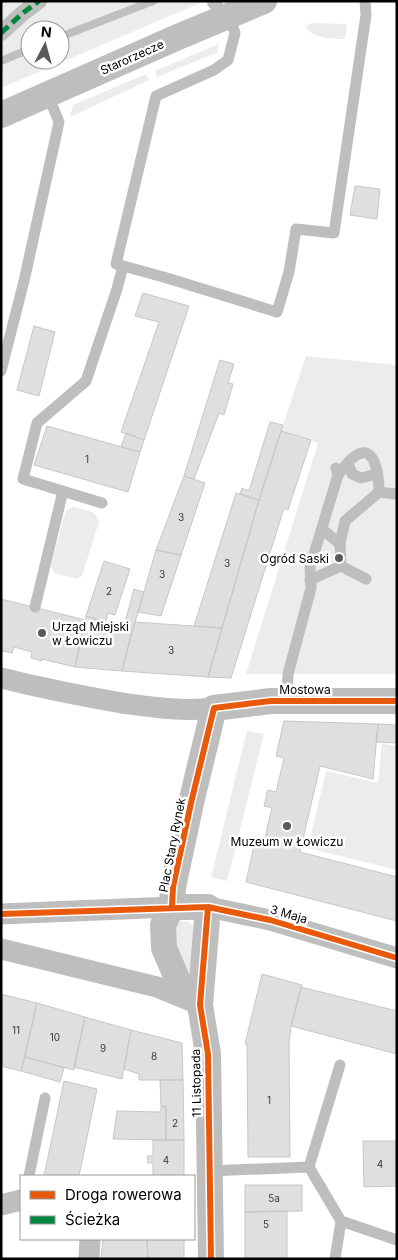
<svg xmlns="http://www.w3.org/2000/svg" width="398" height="1260" font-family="Inter,sans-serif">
<rect width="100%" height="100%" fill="#fff"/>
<path fill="#ececec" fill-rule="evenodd" d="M1 1H205L1 88ZM30 30H60V60H30Z
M312 23 347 24 345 39C331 39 315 39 305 27Z
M219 44 218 52 157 77 155 71Z
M146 74 149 80 70 117 73 105Z
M306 356 397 365V674H246L318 443 281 431Z
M74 507C84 510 97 510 99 522L82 576 76 579 54 573 51 566 65 513 69 508Z
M247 731 264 734 227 881 211 877Z
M382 744 397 746V870L308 848 326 771 378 783Z
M183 921 189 922 194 928 190 984C180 966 165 943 177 922Z"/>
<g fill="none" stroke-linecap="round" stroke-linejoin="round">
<path stroke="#bfbfbf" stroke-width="8" d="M60 37 153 1
M1 61 30 49"/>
</g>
<path fill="#dfdfdf" stroke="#c7c7c7" d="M355 186 380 189 377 219 350 215Z
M143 293 189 306 144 440 121 432 159 322 135 316Z
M34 326 55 332 39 396 17 390Z
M220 360 234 364 228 383 233 384 224 415 219 413 194 479 184 476Z
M270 422 283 425 259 500 240 494 242 488 249 491Z
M47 426 140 452 128 492 34 465Z
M281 431 311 440 288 510 284 508 231 678 208 677 259 500Z
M126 433 144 440 140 452 121 447Z
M184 476 205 483 181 555 156 550Z
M236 493 259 500 222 628 194 626Z
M156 550 181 555 161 616 138 612Z
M104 561 130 569 115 615 108 613 105 623 86 616Z
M134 589 144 592 133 629 124 626Z
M1 599 85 620 75 667 42 659V661L31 658 32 652 14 647 12 653 2 651Z
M86 616 132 630 122 671 75 667Z
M135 622 222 628 208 677 122 671Z
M284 721 378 724 373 779 320 766 300 852 397 877V921L246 882 255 841 264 843 269 820 272 808 264 806 267 794H266L268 790 276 792 284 758 276 756Z
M378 724 397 725V743L376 742Z
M262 974 302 985 291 1026 289 1044 290 1157H248L247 1044H245Z
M301 987 397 1011V1054L291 1026Z
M1 994 37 1003 21 1071 1 1066Z
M37 1003 85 1017 74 1070 25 1057Z
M85 1017 131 1030 122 1079 74 1067Z
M131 1030 182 1043 183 1080H139V1074L124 1069Z
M25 1057 64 1068 60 1082 21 1071Z
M160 1080H183L184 1140H166V1106L161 1107Z
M64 1081 97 1089 79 1176H44Z
M166 1106V1140L113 1139 117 1111 161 1112V1107Z
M153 1140H184V1176H153V1163H148L147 1156H153Z
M363 1141H397V1186L364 1187Z
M245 1185H302V1211L245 1212Z
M287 1211V1259H245V1212Z
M103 1239H147L148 1259H101Z
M147 1239H184V1259H148Z"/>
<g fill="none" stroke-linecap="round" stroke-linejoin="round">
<path stroke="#bebebe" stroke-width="11" d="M229 15 235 33 228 60 214 70 156 96 116 264 167 278 277 312 289 272 296 229 334 233 366 15 365 1
M1 371 24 281 59 122 48 95
M348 463 352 474 361 478 377 474
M338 475C343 469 348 461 354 457 376 440 379 479 379 492
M102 503 23 479 37 423 86 381 117 289 123 266
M322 529 340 544 341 566
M340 544 345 521 379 492 395 494
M310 580 341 566 366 579
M35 607 63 491
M287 700 288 674 311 588 310 567 338 475 336 468
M340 1065 309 1167 341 1221 397 1240
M209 1171 309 1167
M29 1176 45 1098
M335 1259 341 1221"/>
<path stroke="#bebebe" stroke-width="16" d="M215 1V2
M1 33 23 13 39 1"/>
<path stroke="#bebebe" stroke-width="21" d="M1 678C41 688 81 696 122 703 152 707 183 712 214 708
M208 907 270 920 397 958
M1 914 172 907
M1 949 157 987 196 1003
M1 1205 21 1200
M89 1259 90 1239"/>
<path stroke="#bebebe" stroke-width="26" d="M1 115 178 37 264 1
M172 907H208L200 1005 208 1054 211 1259
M200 1005 179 983 164 948 163 925 172 907 173 887 191 803 214 708 271 701H397"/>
<path stroke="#00873e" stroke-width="5" stroke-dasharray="10 5" stroke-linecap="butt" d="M215 1V2
M1 33 23 13 39 1"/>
<g stroke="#fff" stroke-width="9">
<path id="cycleway" d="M172 907 173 887 191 803 214 708 271 701H397
M208 907 200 1005 208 1054 211 1259
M1 914 208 907 270 920 397 958"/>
</g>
<use href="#cycleway" stroke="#e8590c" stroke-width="6"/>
</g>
<g fill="#595959" stroke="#fff" stroke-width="2">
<circle cx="339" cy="558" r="5"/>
<circle cx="42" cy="633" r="5"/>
<circle cx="287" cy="826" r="5"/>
</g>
<g text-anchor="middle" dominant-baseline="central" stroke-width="5" stroke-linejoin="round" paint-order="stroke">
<g font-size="10" fill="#383838">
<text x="87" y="459">1</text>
<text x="181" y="517">3</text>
<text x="227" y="563">3</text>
<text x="162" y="574">3</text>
<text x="109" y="591">2</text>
<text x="171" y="650">3</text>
<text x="16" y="1030">11</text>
<text x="55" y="1037">10</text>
<text x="103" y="1048">9</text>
<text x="154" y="1056">8</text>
<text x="269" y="1100">1</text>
<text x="175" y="1123">2</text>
<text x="166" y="1160">4</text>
<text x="380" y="1164">4</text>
<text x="274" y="1198">5a</text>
<text x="266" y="1224">5</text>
</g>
<g font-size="12" fill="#000" stroke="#fff">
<text transform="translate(132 57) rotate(-24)">Starorzecze</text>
<text x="305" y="689">Mostowa</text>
<text transform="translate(172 845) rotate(-79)">Plac Stary Rynek</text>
<text transform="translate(289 914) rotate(16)">3 Maja</text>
<text transform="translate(196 1083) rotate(-91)">11 Listopada</text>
</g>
<g font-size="12" fill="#000" stroke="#fff" text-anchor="end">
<text x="329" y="558">Ogród Saski</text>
<text x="52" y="626" text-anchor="start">Urząd Miejski<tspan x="52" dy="14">w Łowiczu</tspan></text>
<text x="287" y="841" text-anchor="middle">Muzeum w Łowiczu</text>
</g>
</g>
<rect width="398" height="1260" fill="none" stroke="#000000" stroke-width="5"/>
<rect x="20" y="1175" width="175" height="65" fill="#ffffff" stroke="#999999"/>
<rect x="30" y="1191" width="25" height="8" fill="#e8590c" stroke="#999999"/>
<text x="65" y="1200" font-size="15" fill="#000000">Droga rowerowa</text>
<rect x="30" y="1216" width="25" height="8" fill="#00873e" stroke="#999999"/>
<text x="65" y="1225" font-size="15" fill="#000000">Ścieżka</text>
<g transform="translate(45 45) rotate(6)"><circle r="24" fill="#ffffff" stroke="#999999"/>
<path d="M0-4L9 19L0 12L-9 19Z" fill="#595959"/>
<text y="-8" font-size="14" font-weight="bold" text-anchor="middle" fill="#000000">N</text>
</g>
</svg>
